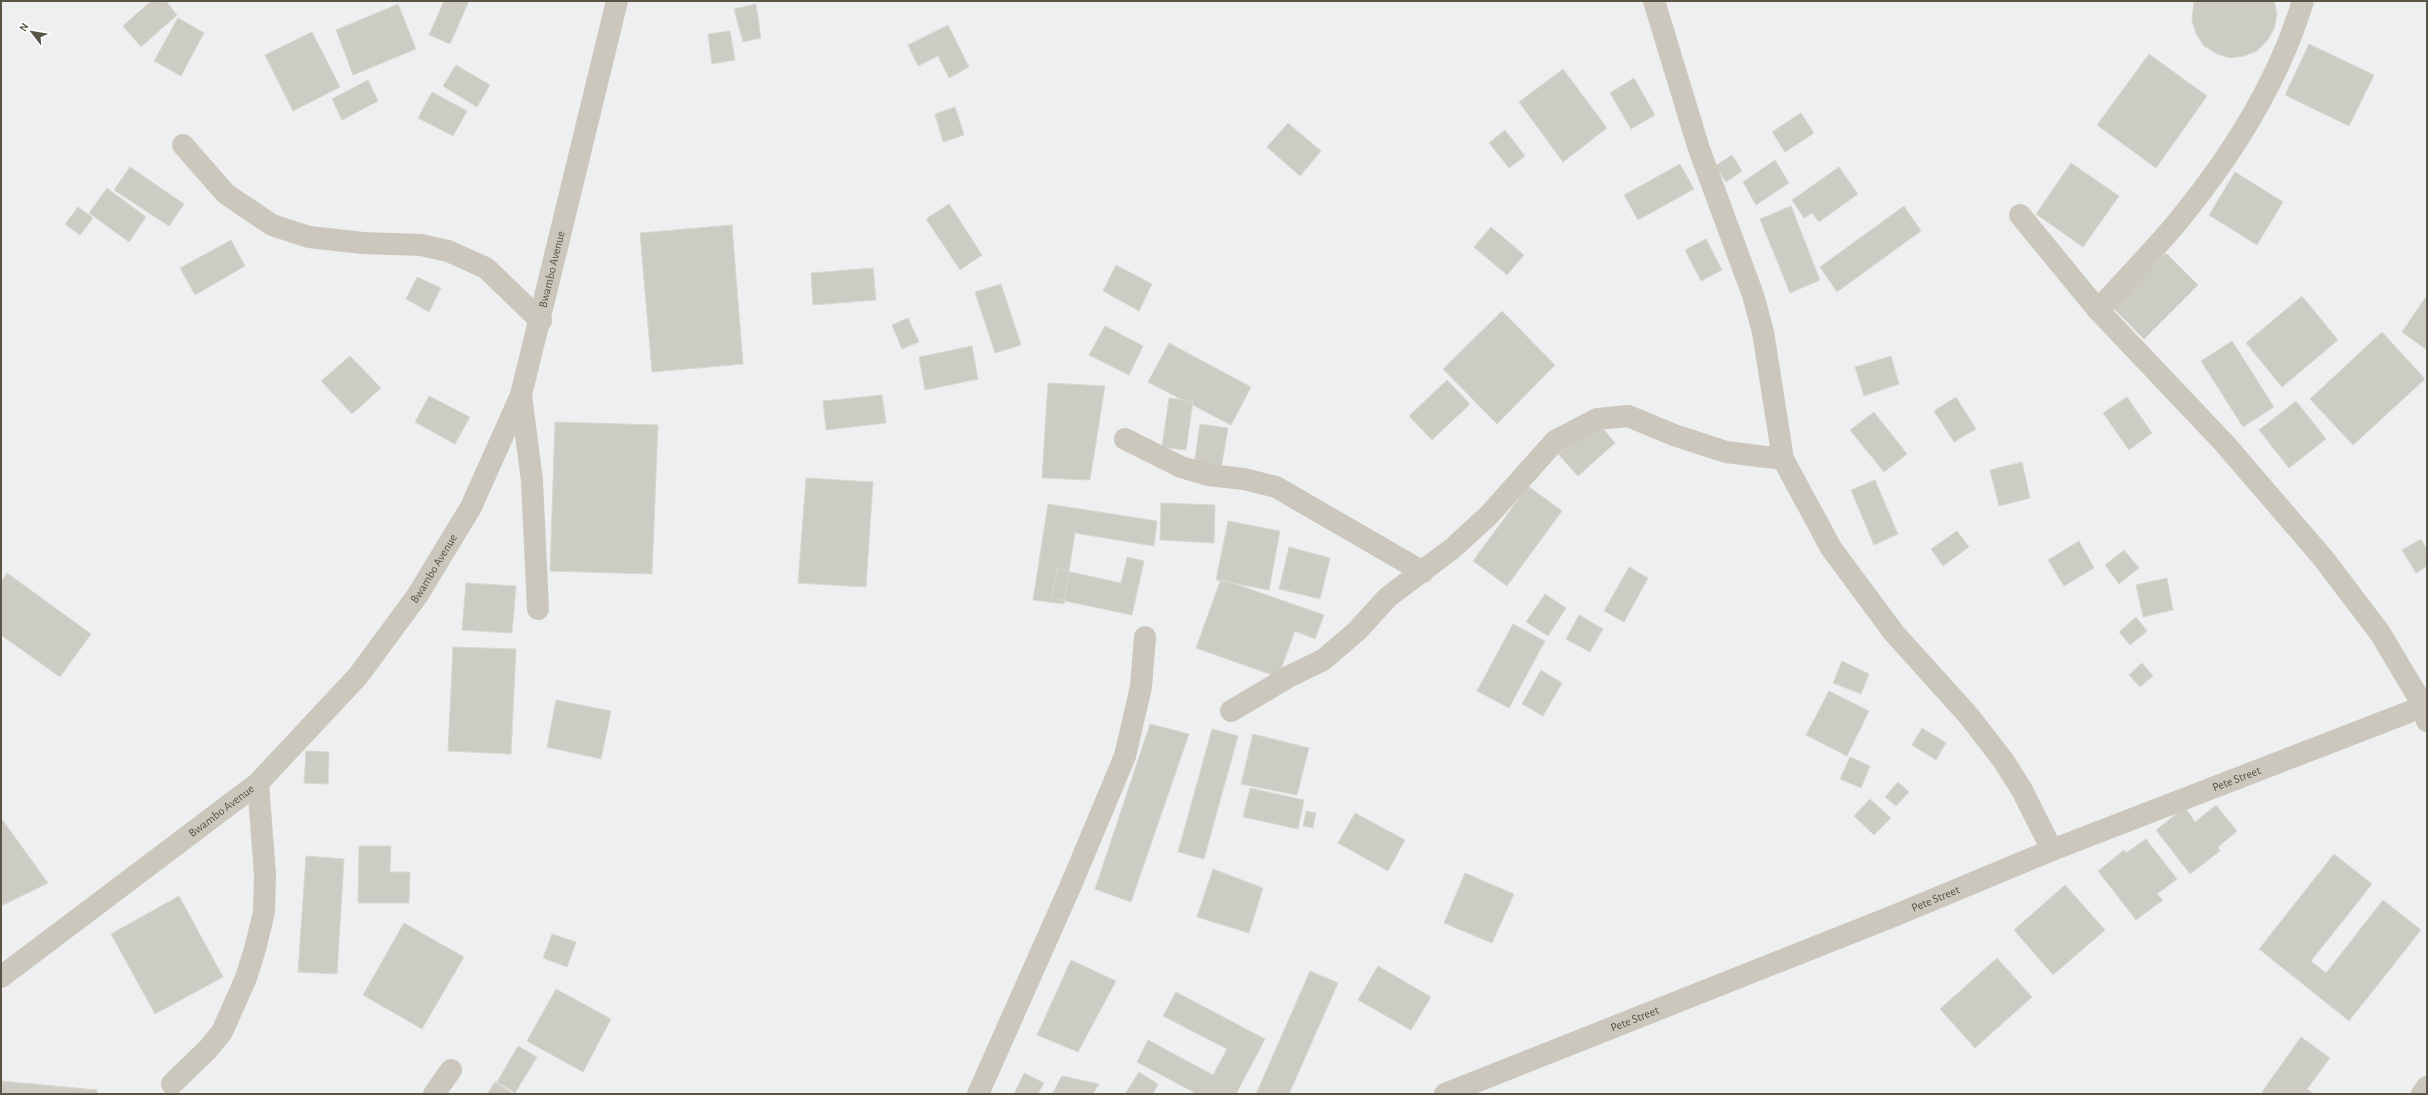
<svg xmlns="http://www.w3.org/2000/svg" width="2428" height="1095" font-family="'Alegreya Sans',sans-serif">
<rect width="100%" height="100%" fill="#edeff0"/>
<path fill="#ccccc4" stroke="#d9d8d1" d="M151 1H166L177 15 141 47 123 26Z
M444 1H469L450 44 429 35Z
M2194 1H2274L2277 15 2274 29 2267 41 2257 51 2244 56 2230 58 2217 54 2204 46 2196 34 2192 20Z
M398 4 416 49 353 75 336 30Z
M756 4 761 38 743 42 734 9Z
M178 18 204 33 181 76 154 61Z
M948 25 969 67 949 78 938 56 918 66 908 45Z
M730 31 735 60 712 64 708 34Z
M312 32 340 87 293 111 265 55Z
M2309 44 2374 75 2349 126 2285 95Z
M2149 54 2207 96 2156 168 2097 125Z
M456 65 490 85 477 107 443 86Z
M1563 69 1607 128 1563 162 1519 102Z
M1634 78 1655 115 1631 129 1610 93Z
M368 80 378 101 342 120 332 99Z
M432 92 467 111 453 136 418 118Z
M955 107 964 135 943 142 935 114Z
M1801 113 1814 133 1785 152 1772 132Z
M1288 123 1321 151 1300 176 1267 147Z
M1505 130 1525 156 1509 168 1489 143Z
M1732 155 1742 171 1726 182 1715 166Z
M1775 160 1789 183 1756 205 1743 182Z
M2071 163 2119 196 2083 247 2036 214Z
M1680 164 1694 189 1638 220 1624 195Z
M130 167 184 204 169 226 114 190Z
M1839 167 1858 194 1819 222 1812 213 1804 218 1792 200Z
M2235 172 2283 202 2257 245 2209 215Z
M107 188 146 217 129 242 89 213Z
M949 204 982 255 960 270 926 219Z
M1791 206 1820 280 1790 293 1760 219Z
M1904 206 1921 231 1837 292 1820 267Z
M78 207 93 218 80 235 65 224Z
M732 225 743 364 652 372 640 233Z
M1491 227 1524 255 1507 275 1474 247Z
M1706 239 1722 270 1701 281 1685 250Z
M231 240 245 266 195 295 180 268Z
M2166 253 2198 285 2144 339 2112 307Z
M1116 265 1152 284 1139 311 1103 291Z
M873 268 876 300 813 305 811 273Z
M417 277 441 288 429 312 406 299Z
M1001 284 1021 345 995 353 975 292Z
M2302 296 2338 340 2282 387 2246 343Z
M2425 298 2427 299V350L2402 332Z
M1502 311 1555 365 1497 424 1443 369Z
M908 318 919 342 902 349 892 325Z
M1105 326 1143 346 1129 375 1089 355Z
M2382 332 2425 379 2353 445 2310 399Z
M2232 341 2274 407 2243 427 2201 361Z
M1169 343 1251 387 1231 425 1148 382Z
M972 346 978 379 925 390 919 357Z
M350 356 381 388 352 414 321 381Z
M1891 356 1899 384 1864 396 1855 367Z
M1447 380 1470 404 1432 440 1409 416Z
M1048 383 1105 386 1090 480 1042 478Z
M882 395 886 423 826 430 823 401Z
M429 396 470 417 455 444 415 422Z
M1956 397 1976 429 1954 442 1934 411Z
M2127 397 2152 433 2129 450 2103 413Z
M1169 398 1193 401 1186 450 1162 447Z
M2296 401 2326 439 2289 468 2259 430Z
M1874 412 1907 454 1884 472 1850 430Z
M1596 420 1615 443 1578 476 1558 454Z
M555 422 658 425 652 574 550 571Z
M1200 424 1228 428 1221 469 1194 465Z
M2022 462 2030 498 1999 506 1990 470Z
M806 478 873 482 866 587 798 583Z
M1875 480 1898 534 1874 545 1851 490Z
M1528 486 1562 511 1507 586 1473 561Z
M1161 503 1215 505 1214 543 1160 540Z
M1048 504 1157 521 1154 546 1075 533 1064 604 1033 600Z
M1228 521 1280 531 1269 590 1216 580Z
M1957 531 1969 547 1943 566 1931 549Z
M2421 539 2427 550V566L2416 573 2402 550Z
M2079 541 2094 568 2064 586 2048 560Z
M1289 547 1330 558 1320 599 1279 589Z
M2124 550 2139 568 2119 584 2105 565Z
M1127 557 1144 561 1132 615 1051 598 1057 569 1121 583Z
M1629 567 1648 578 1624 622 1604 611Z
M7 573 91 634 60 677 1 635V582Z
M2167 578 2173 610 2143 617 2136 585Z
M1221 579 1324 615 1315 639 1295 631 1278 677 1196 648Z
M466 583 516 586 512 633 462 630Z
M1545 594 1566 608 1548 636 1526 622Z
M1579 615 1603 629 1590 652 1566 639Z
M2136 617 2147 631 2130 645 2119 632Z
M1513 624 1545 641 1509 708 1477 691Z
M453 647 516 649 511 754 448 751Z
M1842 661 1869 674 1861 694 1833 683Z
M2142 663 2153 676 2140 687 2129 675Z
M1541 670 1562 683 1543 716 1522 704Z
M1829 691 1869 711 1847 756 1806 735Z
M556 700 611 711 601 759 547 747Z
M1150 724 1189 734 1131 902 1095 889Z
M1922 728 1946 743 1936 760 1912 745Z
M1212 729 1238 736 1204 859 1178 852Z
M1253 734 1309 748 1297 795 1241 784Z
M306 751 329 752 328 784 304 783Z
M1850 757 1870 766 1861 788 1840 779Z
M1898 782 1909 792 1896 806 1885 797Z
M1250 788 1304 800 1298 829 1243 817Z
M1870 799 1891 818 1874 835 1854 816Z
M2216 805 2237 831 2218 847 2220 851 2190 874 2156 830 2185 807 2195 822Z
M1306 811 1316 813 1313 828 1303 826Z
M1355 813 1405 840 1388 871 1338 843Z
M1 818 48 883 1 906Z
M2146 839 2177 879 2157 894 2163 900 2136 920 2098 871 2124 850 2126 853Z
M359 846H391L390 872H410L409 903H358Z
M2334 854 2372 884 2311 961 2326 973 2383 900 2421 930 2349 1021 2259 949Z
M306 856 344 859 337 974 298 972Z
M1213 869 1263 888 1249 933 1197 917Z
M1465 873 1514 894 1492 943 1444 923Z
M2065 885 2105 930 2053 975 2014 930Z
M179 896 223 977 155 1014 111 934Z
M404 923 464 957 422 1029 363 995Z
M552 934 576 942 567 967 543 958Z
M1997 958 2032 997 1975 1048 1940 1009Z
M1071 960 1116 981 1078 1052 1037 1035Z
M1378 966 1431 997 1411 1030 1358 1000Z
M1310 971 1338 983 1289 1094H1256Z
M556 989 611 1019 583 1072 527 1041Z
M1176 992 1265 1039 1236 1094H1197L1137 1062 1148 1040 1213 1075 1227 1049 1163 1016Z
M2301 1037 2330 1058 2307 1089 2314 1094H2265L2262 1092Z
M518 1046 537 1057 515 1093 497 1082Z
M1139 1072 1158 1084 1153 1094H1125Z
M1024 1073 1044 1083 1038 1094H1014Z
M1062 1076 1099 1084 1093 1094H1052Z
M1 1081 97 1090V1094H1Z
M495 1082 514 1094H487Z"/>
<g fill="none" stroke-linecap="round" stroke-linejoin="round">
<g stroke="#ccc7bc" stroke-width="22">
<path d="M1654 1 1699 149 1753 295 1763 332 1783 459 1831 548 1894 633 1968 715 2003 760 2022 790 2052 850"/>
<path d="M183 145 226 194 272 225 309 237 363 243 421 245 448 251 486 268 541 321"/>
<path d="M2020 215 2098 310 2225 444 2323 558 2380 633 2424 707 2427 721"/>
<path d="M2098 310C2126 278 2157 248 2183 215 2235 151 2279 80 2303 1"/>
<path d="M521 395 532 481 538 609"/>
<path d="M1125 439 1181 467 1208 475 1244 479 1276 487 1423 572"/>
<path d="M1231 711 1290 676 1323 660 1357 631 1388 597 1453 548 1489 515 1555 441 1597 419 1628 416 1674 435 1726 452 1783 459"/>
<path id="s1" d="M1 977 258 783 358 676 417 596 471 507 521 395 617 1"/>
<path d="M172 1084 208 1049 222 1032 246 978 255 949 264 912 265 875 258 783"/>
<path d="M434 1094 451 1070"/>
<path d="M978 1094 1071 885 1125 756 1141 687 1145 637"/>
<path id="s2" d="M1445 1094 1896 915 2052 850 2427 705"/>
<path d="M2422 1094 2427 1087"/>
</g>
</g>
<g text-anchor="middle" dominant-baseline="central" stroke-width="3.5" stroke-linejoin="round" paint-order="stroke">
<g font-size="12" fill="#5a5446" stroke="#fff">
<text stroke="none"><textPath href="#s1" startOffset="924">Bwambo Avenue</textPath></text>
<text stroke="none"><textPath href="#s1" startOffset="600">Bwambo Avenue</textPath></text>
<text stroke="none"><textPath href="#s2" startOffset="852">Pete Street</textPath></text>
<text stroke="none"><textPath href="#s1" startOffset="276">Bwambo Avenue</textPath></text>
<text stroke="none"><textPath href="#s2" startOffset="528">Pete Street</textPath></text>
<text stroke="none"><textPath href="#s2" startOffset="204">Pete Street</textPath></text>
</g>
</g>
<rect width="2428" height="1095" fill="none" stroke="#5a5446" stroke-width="4"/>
<g transform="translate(32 32) rotate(301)" stroke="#ffffff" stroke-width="3" paint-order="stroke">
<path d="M0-3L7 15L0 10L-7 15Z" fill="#5a5446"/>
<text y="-6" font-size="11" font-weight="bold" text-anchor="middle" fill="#5a5446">N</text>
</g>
</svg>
